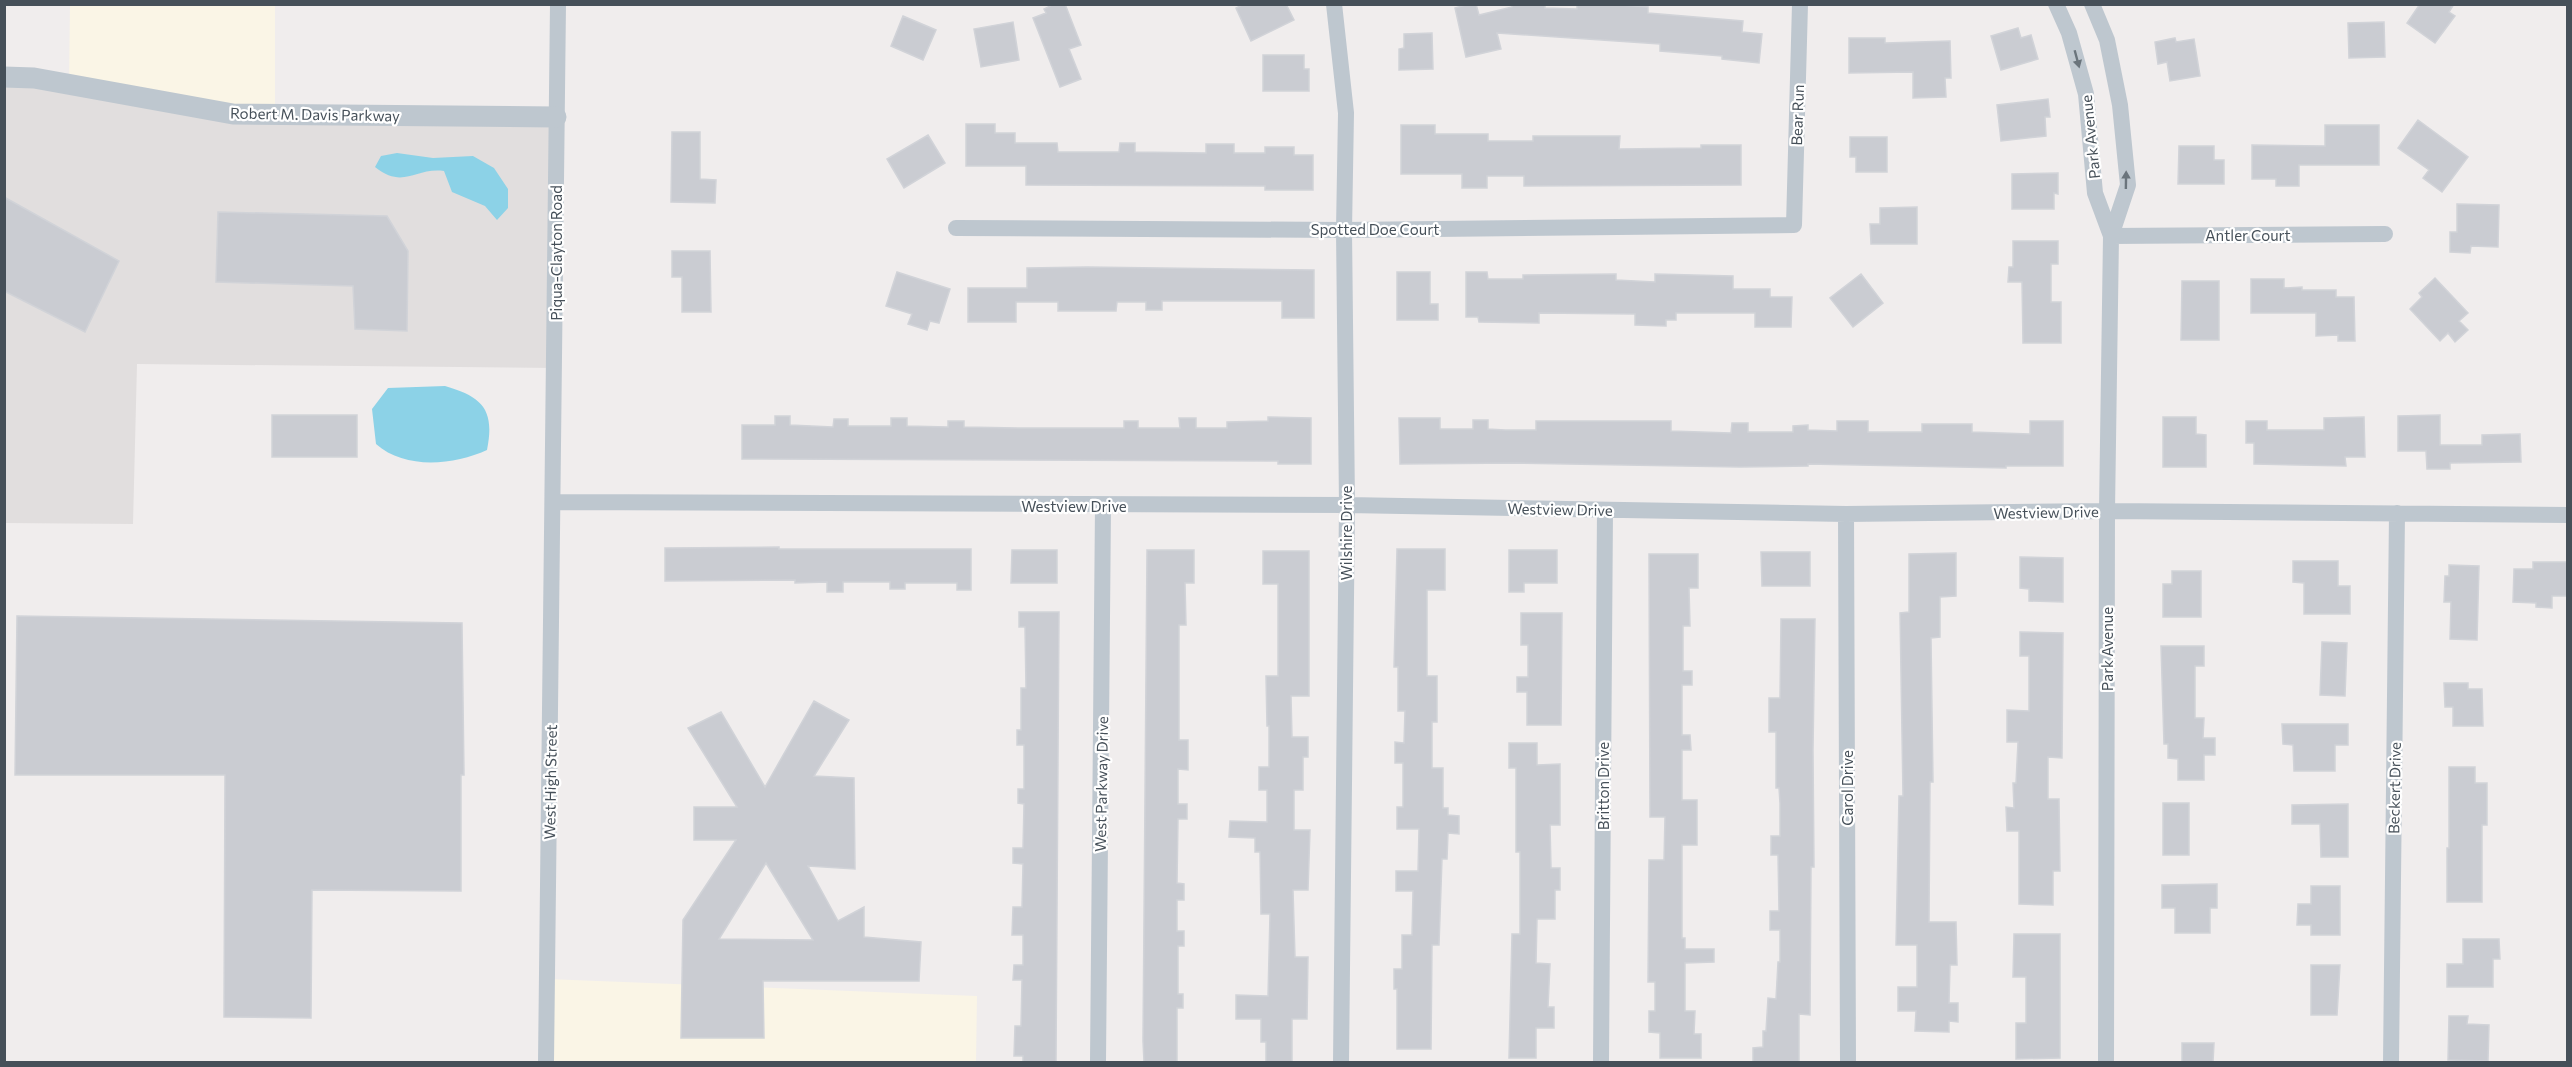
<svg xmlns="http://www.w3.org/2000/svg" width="2572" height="1067" font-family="Commissioner,sans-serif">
<rect width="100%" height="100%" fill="#f0eded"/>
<path fill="#faf5e6" d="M70 5H275V114L69 84Z
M547 979 977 996 976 1062H546Z"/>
<path fill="#e1dede" d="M5 77 233 114 556 117 555 368 137 364 133 524 5 523Z"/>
<path fill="#8cd2e7" d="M397 153 433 158 473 156 494 168 508 189V208L497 220 485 206 452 192 444 171C415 167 404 190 375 167L381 156Z
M445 386C483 397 495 410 487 450 454 465 405 470 376 444L372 409 388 388Z"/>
<path fill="#caccd2" stroke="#d1d3d8" stroke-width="1.5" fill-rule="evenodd" d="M1054 4H1065L1081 45 1069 49 1081 79 1060 87 1033 18 1046 13 1044 9Z
M1244 4H1286L1294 20 1251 41 1236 8Z
M1469 4H1476L1479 15 1512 7V4H1545V8L1577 9V4H1608L1648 7V13L1743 21 1742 32 1762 34 1759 63 1722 59V56L1660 51V44L1497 33 1501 49 1466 57 1455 8Z
M2420 4H2454L2449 12 2455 16 2435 43 2407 23Z
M903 16 936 30 923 60 891 46Z
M1013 22 1019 60 981 67 974 29Z
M2384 22 2385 57 2349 58 2348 23Z
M2018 28 2021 38 2031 35 2038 59 2001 70 1991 36Z
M1432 33 1433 69 1399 70V49L1404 48V34Z
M1849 38H1885V43L1950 41 1951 78H1945L1946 97 1913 98V72L1849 73Z
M2175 38 2176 42 2194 39 2200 76 2170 81 2167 62 2158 64 2155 42Z
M1263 55H1304V69H1309V91H1263Z
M2048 99 2050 117H2045L2046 136 2001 141 1997 105Z
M2418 120 2468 157 2442 192 2423 178 2429 170 2398 148Z
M966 124H995V133H1015V143H1057L1058 152H1119L1120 143H1135V152L1206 153V144H1234V153H1265V147H1294V155H1313V190H1265V186L1026 185V166H966Z
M1401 125H1435V134H1488V141H1533V136H1620L1619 149 1701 148V145H1741V185L1524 186V176H1487V188H1462V174H1401Z
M2325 125H2379V165H2299V186H2276V179H2252V145L2325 146Z
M672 132H700V179L716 180 715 203 671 202Z
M928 135 945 163 904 188 887 159Z
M1850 137H1887V172H1856V157H1850Z
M2179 146H2214V160H2224V184H2178Z
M2058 173V194L2054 193V209H2012V174Z
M4 197 119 261 85 332 4 291Z
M2457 204 2499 205 2498 247 2471 246 2470 253 2450 252V232H2457Z
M1917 207V244H1871L1870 224H1880V208Z
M218 212 387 216 408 251 407 331 355 329 353 286 216 282Z
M2013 241H2058V264H2051V302H2061V343H2023L2022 282H2008L2009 267H2013Z
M672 251H710L711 312H682V277H672Z
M1087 267 1314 270V318H1282V301H1162V310H1146V302H1117L1116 311H1058V302H1016V322H968V288H1027V268Z
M897 272 950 289 939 323 930 321 927 330 908 324 912 314 886 306Z
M1397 272H1430V304H1438V320H1397Z
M1466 272H1487L1488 279H1523V275L1616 274V280L1655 282V274L1733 276V289H1770V297H1792L1791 327H1755V313H1676V320H1666V326L1635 325V314L1539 313V323L1479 322 1478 317H1466Z
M1861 274 1883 303 1853 327 1830 298Z
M2435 278 2468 313 2459 321 2468 330 2455 342 2448 333 2440 341 2410 309 2422 297 2419 293Z
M2251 279H2284V288L2302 287V290H2336V297H2354L2355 341H2338V335L2316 336V313H2251Z
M2182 281H2219V340H2181Z
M272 415H357V457H272Z
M2440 415V445H2482V435L2520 434 2521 462 2450 463V469H2427L2426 451H2398V416Z
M775 416H790V425L833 427 834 419H848V426H891V418H907V426L948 427V421H964V427L1022 428H1124V421H1138V428H1180L1179 418H1196V428H1227V422L1268 421V417L1311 418V464H1278V461L742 459V425H775Z
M2163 417H2196V434L2206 435V467H2163Z
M2364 417 2365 457H2345L2346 466 2254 464V443H2246V421H2267V430H2324V418Z
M1399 418H1440V429H1473V420H1488V429L1505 430H1536V421H1671V431L1731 433 1732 423H1748V432H1793V426L1808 425V430L1837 431V421H1868V432H1922V424H1972V432L2030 434V421H2063V466H2006V468L1808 464V466L1740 467 1517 463 1400 464Z
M779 547V549H971V590H957V583H905V589H890V582H843V592H827V582L795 583V580L665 581V548Z
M1397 549H1445V590H1427V676H1437V722H1432V768H1443V808H1448V815L1459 816V834L1448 833 1447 859H1442L1439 945H1432L1431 1049H1397V989H1394V969H1402V935H1412L1413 891H1396V871H1418L1419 829H1397V807H1403V763H1395V742L1404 743 1405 711H1398V667H1394Z
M1012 550H1057V583H1011Z
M1147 550H1194V583H1185L1186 625H1179V740H1188V770L1178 769V804H1187V819H1178L1177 883 1184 884V900H1177V931H1184V946H1178V994H1183V1008H1177V1062H1144L1143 1041Z
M1509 550H1557V583H1524V592H1509Z
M1263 551H1309V696H1291L1292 737H1308V757H1303V790H1294V830H1310L1308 890H1293L1295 957H1308L1307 1019H1292V1062H1266V1042H1261V1019H1236V995L1268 996 1270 914H1261L1260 852H1255V838L1229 837 1230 821 1267 822V790H1259V767H1269V726H1267L1266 676H1278V584H1263Z
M1761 552H1810V586H1762Z
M1956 553V596L1940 597V637L1931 638 1933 782H1930L1929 922H1956L1957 965H1950L1949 1003H1958V1022L1949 1021V1032L1915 1031 1916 1011H1898V987H1917V945H1896L1899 796H1903L1900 613 1909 612V554Z
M1649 554H1698V588H1689L1690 626H1683V671H1692V685H1682V735H1690L1691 750H1682V800H1697V845H1682V938H1685V949H1714V962L1685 963V1011H1695L1694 1034H1701V1058H1660V1033L1649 1032V1011H1655V982H1648L1649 860H1664L1665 817H1650Z
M2020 557 2063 558V602L2029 601V589L2020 588Z
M2293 561H2338V586H2350V614H2304V583L2293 582Z
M2533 562H2568V596H2552V608L2536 607V603L2513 602 2514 569H2533Z
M2449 565 2479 566 2477 640 2450 639 2451 602H2444L2445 576H2449Z
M2172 571H2201V617H2163V584H2172Z
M1019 612H1059L1056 1062H1023V1056H1014L1015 1026H1021L1022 980H1013L1014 965H1023V935H1012L1013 907H1022L1023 864 1013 863V848H1023L1024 804 1018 803V789H1024V745H1017V730H1021V688H1026L1025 627H1019Z
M1521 613H1562L1561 725H1527V692H1517V677H1528V645H1521Z
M17 616 462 623 464 775H461V891L312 890 311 1018 224 1017 225 775H15Z
M1781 619H1815L1813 750 1814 867H1811L1810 1015 1799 1014V1062H1753V1048L1763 1047V1031H1766L1768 998 1776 999 1778 962H1780V930H1770V911H1779L1778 855H1771V836H1780V803L1779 788H1776V732H1769V698H1780Z
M2020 632 2063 633 2062 758 2048 757V799H2059L2060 871H2053V905L2019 904V831H2007L2006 807 2014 808 2013 783H2016L2018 742H2007V710L2029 711V656H2020Z
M2322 642 2347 643 2345 696 2320 695Z
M2161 646H2204V666H2195V718H2204L2203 738H2215V755H2204V780H2178V759L2168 758V744H2164Z
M2444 683H2468V689H2482L2483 726H2453V707H2445Z
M814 701 849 720 814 776 854 778 855 869 808 866 838 921 864 907V937L921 942 919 981H763L764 1038H681L683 920 736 840H694V807H737L688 728 721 712 765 787ZM766 863 813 940 719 939Z
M2282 724H2348V745H2335V771H2294L2293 745 2283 744Z
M1509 743H1537V765L1560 764V825H1550L1551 868H1560V890H1555V919H1537L1536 963 1550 964 1548 1007H1554V1028H1536V1058H1509L1512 934H1520V852H1516V768H1509Z
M2449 767H2475V783H2487V825H2482V902H2447V848H2449Z
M2163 803H2189V855H2163Z
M2348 804V857H2321L2320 824H2292V805Z
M2217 884V908H2210V933H2175V908H2162V885Z
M2311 886H2340V935H2311V925H2297L2298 904H2311Z
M2014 934H2060V1058L2016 1059V1023H2026V977H2013Z
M2463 939H2499L2500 959H2493V987H2447V964H2463Z
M2311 965H2340L2337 1015H2311Z
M2449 1016H2468L2467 1024 2489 1025 2488 1061 2448 1060Z
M2182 1043H2214L2213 1062H2182Z"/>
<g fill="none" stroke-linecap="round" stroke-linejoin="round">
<path stroke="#bec7cf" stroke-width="16" d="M1334 4 1346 113 1344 230 1347 505 1341 1062
M2056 4 2069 33 2086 94 2095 193 2111 236
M2092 4 2107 40 2120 105 2128 185 2111 236 2107 511 2106 1062
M956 228 1344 230 1794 225 1800 4
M2111 236 2385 234
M553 502 1347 505 1846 514 2107 511 2568 515
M1846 514 1848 1062
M546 1062 558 4
M1098 1062 1103 506
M1601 1062 1605 510
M2391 1062 2397 513"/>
<path stroke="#bec7cf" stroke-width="21" d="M4 77 34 78 233 114 556 117"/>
</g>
<defs><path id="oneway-solid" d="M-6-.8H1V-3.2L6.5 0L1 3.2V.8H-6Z" transform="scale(1.5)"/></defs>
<g fill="#6a747c">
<use href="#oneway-solid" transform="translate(2077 59) rotate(75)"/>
<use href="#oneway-solid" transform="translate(2126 180) rotate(-89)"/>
</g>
<g text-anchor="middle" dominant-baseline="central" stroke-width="4.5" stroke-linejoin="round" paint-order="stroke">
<g font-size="15" fill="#465059" stroke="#fff">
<text transform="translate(315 114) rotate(1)">Robert M. Davis Parkway</text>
<text transform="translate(1797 115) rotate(-88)">Bear Run</text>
<text transform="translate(2090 137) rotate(-96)">Park Avenue</text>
<text x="1375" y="229">Spotted Doe Court</text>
<text x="2248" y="235">Antler Court</text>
<text transform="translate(556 253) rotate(-90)">Piqua-Clayton Road</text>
<text x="1074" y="506">Westview Drive</text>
<text transform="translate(1560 509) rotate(1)">Westview Drive</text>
<text transform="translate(2046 512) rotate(-1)">Westview Drive</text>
<text transform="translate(1346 533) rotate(-90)">Wilshire Drive</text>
<text transform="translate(2107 649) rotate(-90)">Park Avenue</text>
<text transform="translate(550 782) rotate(-89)">West High Street</text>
<text transform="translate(1101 784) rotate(-89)">West Parkway Drive</text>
<text transform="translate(1603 786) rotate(-90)">Britton Drive</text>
<text transform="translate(1847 788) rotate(-90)">Carol Drive</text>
<text transform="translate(2394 788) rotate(-89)">Beckert Drive</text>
</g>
</g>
<rect width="2572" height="1067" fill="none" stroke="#465059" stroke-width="12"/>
</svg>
